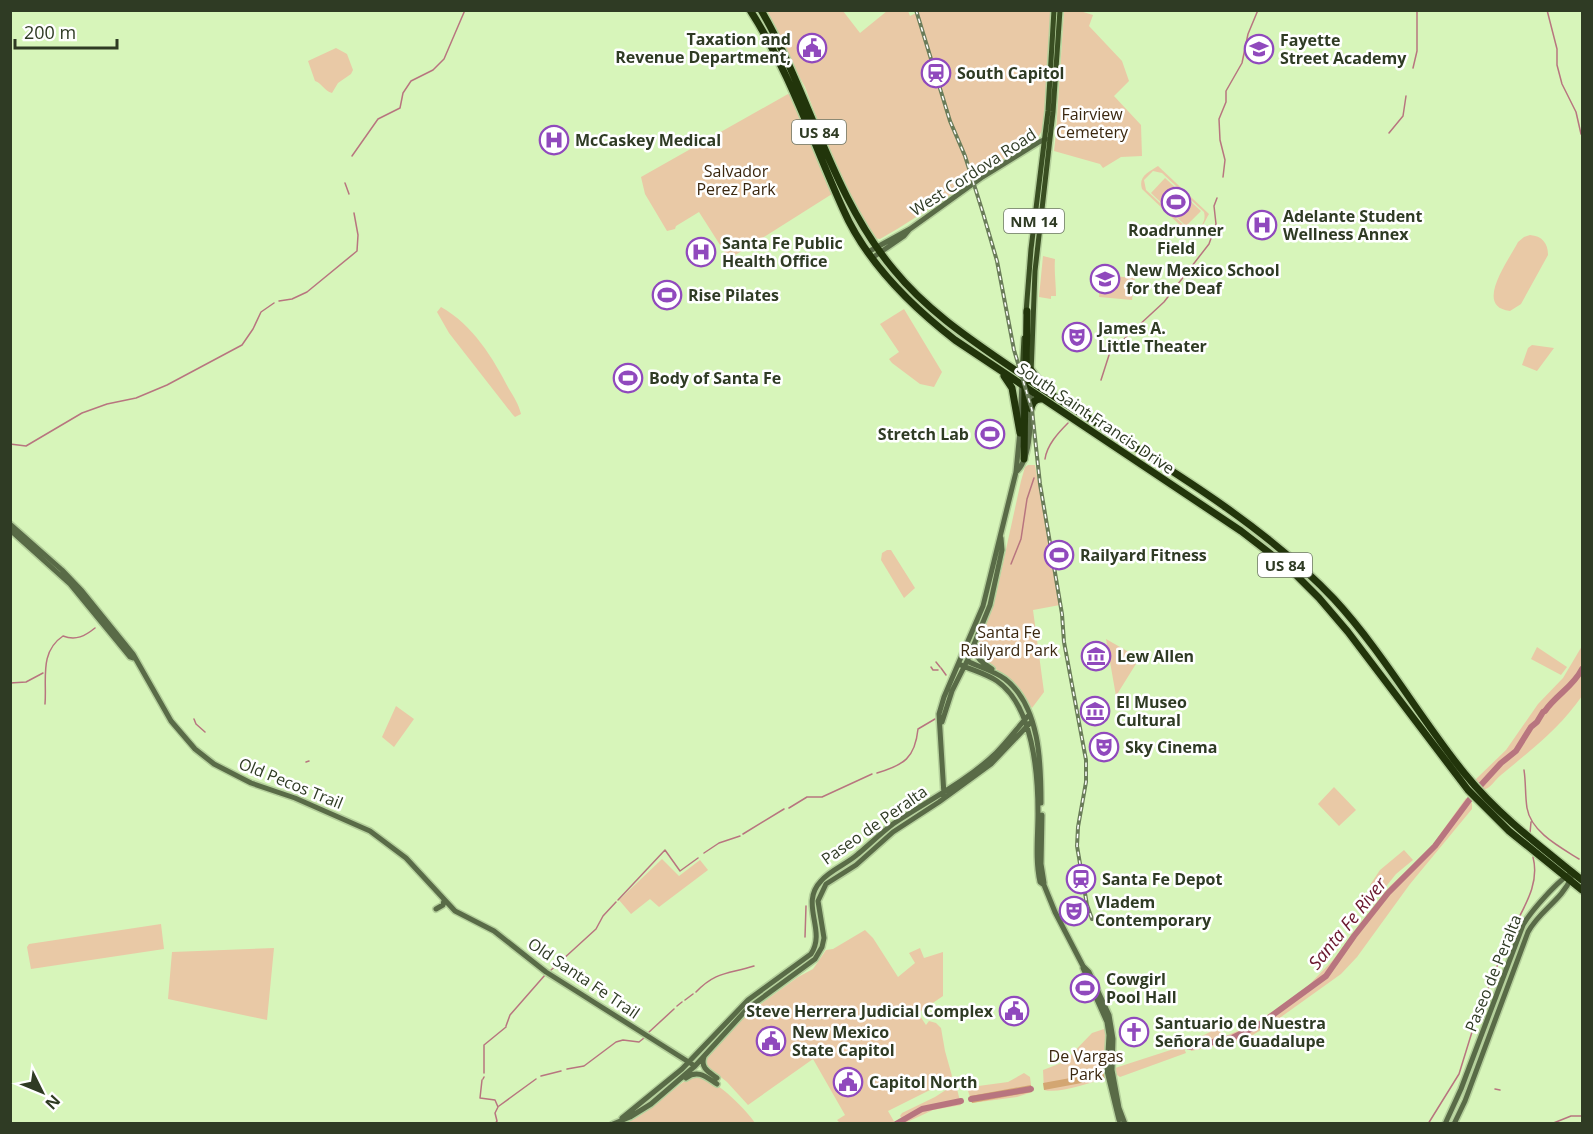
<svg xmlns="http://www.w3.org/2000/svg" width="1593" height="1134" font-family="'Open Sans',sans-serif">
<rect width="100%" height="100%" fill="#d7f5ba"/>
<path fill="#e9c9a6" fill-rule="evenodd" d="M922 10 1052 11 1045 116 1042 131 1038 137C985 170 934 208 880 239L873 238 843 184 832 194 729 259 699 212 676 226 675 229 667 231 645 194 641 177 788 94 792 96 824 171 834 164 805 87 763 11H843L860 33 887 11H908L910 16Z
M1064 11H1080L1093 15 1089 26 1122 61 1129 81 1114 96 1141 125 1142 156 1121 157 1103 168 1100 164 1054 151 1056 133Z
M336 48 347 54 353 70 351 74 338 83 332 93C324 91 322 83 315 81L308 61Z
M1158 166 1209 214C1203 224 1200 237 1185 230L1142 189C1138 176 1149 172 1158 166ZM1153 171 1162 173 1204 212C1207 223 1198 233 1187 228L1146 190 1144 180Z
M1165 178 1201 211 1186 226 1151 193Z
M1530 235C1542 236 1548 243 1548 255L1521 304 1510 311C1473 307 1509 260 1518 242L1524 237Z
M1043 256 1055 259C1054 272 1056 283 1056 296H1051V299L1039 297Z
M1101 275 1135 278 1132 300 1099 297Z
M441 307C473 325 493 358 509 389 514 397 519 405 521 414L515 417 513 415 449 333 437 312Z
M904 309 942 372 934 387 920 384 892 363 889 359 899 352 880 324Z
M1532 345 1554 348 1537 371 1522 365 1528 348Z
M1028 465H1035L1060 605 1033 610 1044 692 1032 708 1012 681 982 659 978 654 977 645 990 614 996 595 1021 481 1025 467Z
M887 550H891L915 588 904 598 881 560 882 553Z
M1106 639 1127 651H1138L1135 656 1139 659 1116 696Z
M1582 646V696C1560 728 1530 751 1501 775 1494 781 1491 788 1483 790L1476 783V779L1506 750 1538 704 1563 678Z
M1537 647 1567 667 1561 675 1531 659Z
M396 706 414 719 394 747 382 737Z
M1334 787 1356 810 1339 826 1318 804Z
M1466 798 1472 803V809L1410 884 1357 957 1341 974 1274 1022 1246 1039 1191 1051 1188 1043 1210 1032 1217 1026 1223 1037 1255 1024 1308 986 1333 960 1390 886 1428 851Z
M1404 850 1413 860 1396 874 1380 894 1370 885 1380 870Z
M662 859 679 876 700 860 708 870 659 907 650 899 631 914 619 900Z
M161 924 164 949 31 969 27 947 29 944Z
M865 930 873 938 898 977 915 963 909 953 920 948 924 958 943 952V996L918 1013 926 1025 929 1021 936 1023 941 1028 945 1051 952 1076 948 1081 945 1079 939 1082 942 1084 888 1111 895 1123H840L837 1120 845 1115 813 1059 748 1105 727 1082 707 1066 705 1062 707 1057 747 1014 798 977 813 969 826 950 833 949Z
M274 948 267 1020 168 999 172 952Z
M1104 1029 1107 1031 1104 1079C1088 1083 1059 1094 1044 1090L1043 1070 1064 1062 1092 1033Z
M1183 1046 1186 1053 1120 1077 1117 1075 1115 1068Z
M1024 1073 1030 1077 1032 1092 1017 1097 972 1103 968 1091 971 1087 1008 1082Z
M691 1076C696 1076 701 1075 705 1077 721 1086 745 1108 755 1123L624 1124 641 1115Z
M952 1086 957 1089 961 1105 933 1110 905 1123 900 1116 902 1113 935 1097Z"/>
<path fill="#d3a672" d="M1103 1072 1105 1078 1103 1079 1044 1090 1043 1083Z
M1031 1085 1032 1092 972 1103 970 1096Z"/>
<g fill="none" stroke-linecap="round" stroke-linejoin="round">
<path stroke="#b8757f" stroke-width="1.5" d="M1547 10 1557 49V65L1562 84 1576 112 1581 134
M1413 68 1417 51V10
M1389 133 1403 116 1406 96
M352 156 378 119 400 108 403 93 411 81 433 70 444 59 465 10
M1223 177 1225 160 1220 140 1219 119 1226 102V91L1242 63 1248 34 1258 10
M345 183 349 194
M279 301 292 299 307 292 357 251 358 235 354 213
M1101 380 1110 352 1164 302 1209 244 1216 224 1214 206 1217 198
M10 444 26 446 82 413 107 404 136 398 167 385 242 345 253 329 261 312 274 303
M1045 459C1047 445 1058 433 1068 423
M1011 564 1021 539 1027 499 1034 478
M936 662 940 667
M931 667 933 670H938
M941 668 946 675
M10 683 26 682 43 673
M45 704C47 680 39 652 63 636 76 641 85 636 95 628
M194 719 196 724 205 732
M306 762 309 761
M1524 770C1526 783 1525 795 1527 808 1531 832 1560 847 1579 859
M877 773C904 765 915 758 918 729L935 719
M789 808 807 797H822L872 774
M1530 833 1531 822
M743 834 784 809
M704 853 719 843 740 836
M618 900 665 850 680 871 698 858
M805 937 806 906
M1508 940C1519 913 1541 888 1533 857
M550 971 596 929 603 916 616 902
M696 992C716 971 729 974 754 966
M685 1000 693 994
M677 1006 682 1002
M506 1026 510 1015 545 975
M648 1033 674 1009
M567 1069 584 1066 616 1042 623 1040 639 1042 644 1038
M484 1073V1045L506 1027
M541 1076 561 1071
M483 1079 484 1077
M482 1080 480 1098 495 1100 498 1107 495 1113 497 1121 495 1124
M1495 1089 1500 1090
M499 1106 536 1079
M1428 1124 1459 1074 1476 1019 1504 949
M1551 1124 1571 1116H1582"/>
<path stroke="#b8757f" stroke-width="6" d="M1545 711C1556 695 1573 687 1582 669
M1480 786 1501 763 1516 751 1531 727 1537 722 1543 712
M1189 1047 1232 1038 1259 1025 1326 976 1354 936 1388 893 1435 846 1470 799
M971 1099 1031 1089
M896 1124 922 1109 961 1101"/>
<g stroke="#b5d09c" stroke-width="8">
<path id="secondary" d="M868 252 910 229 981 178 1039 142 1046 139
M872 258 904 236 909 230
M1020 421 1022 384
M1016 472C1033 458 1030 411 1031 390
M10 524 62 570 82 591 133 654 171 721 195 749 214 764 251 783 295 798 370 831 406 858 455 911 494 931 546 972 695 1066
M10 530 70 584 130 657 133 658
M975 645C975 659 982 662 992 669
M967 661C979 667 994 671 1005 679 1040 706 1041 763 1041 803
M959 664C971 670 985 673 997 681 1033 706 1038 773 1038 813 1038 836 1035 859 1040 882L1044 885 1055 912 1083 966 1089 972 1109 1015 1113 1039 1112 1070 1119 1108 1125 1124
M942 722 952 691 968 659 990 605 1002 550 1001 538
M944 795 939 714 944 697 983 606 1016 472 1020 431
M1042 815 1041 864 1044 883
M436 909 443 905 444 900
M1083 968 1107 1022 1109 1035 1107 1071 1119 1120
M704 1057C700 1068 709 1072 717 1078
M686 1078C698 1069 706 1077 717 1084
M622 1118 682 1069 748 1000 811 954C827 930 799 904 821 881 830 870 847 864 858 854 870 844 881 833 893 824 927 801 966 782 996 753 1008 741 1018 727 1029 715
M613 1124 630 1117 651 1104 695 1066 747 1009 815 959 822 947 824 938 818 901 826 884 856 865 893 832 939 802 991 764 1032 721
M1445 1124 1461 1089 1523 925C1531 911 1559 879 1573 872
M1454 1124 1465 1101 1528 932C1539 911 1562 900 1571 878"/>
</g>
<g stroke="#b5d09c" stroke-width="8">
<path id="primary" d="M1026 313 1031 249 1048 111 1054 10
M1031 374 1035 271 1053 112 1060 10
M1022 376 1024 338"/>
</g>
<g stroke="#b5d09c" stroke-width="10">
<path id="highway" d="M750 10C790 72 813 143 843 209 866 262 910 305 955 340L1241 531 1289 568 1319 598 1348 632 1468 790 1509 831 1582 890
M761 10C810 94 831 195 894 270 933 318 986 349 1035 384 1134 449 1253 513 1334 599 1383 652 1419 717 1465 774 1498 815 1541 847 1582 880
M1031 370 1037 378 1047 387
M1004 376 1012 388 1020 433
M1026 377 1027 311
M1031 409C1032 403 1035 398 1042 399
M1024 459 1025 384"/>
</g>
<use href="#secondary" stroke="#596b47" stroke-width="5"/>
<use href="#primary" stroke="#394e22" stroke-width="5"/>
<use href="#highway" stroke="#22350b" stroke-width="7"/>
<g stroke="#6a7c59" stroke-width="4">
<path id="rail" d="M916 10 950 121 965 156 983 213 997 261 1014 350 1032 410 1040 484 1062 614 1064 642 1086 760V782L1078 827 1077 846 1087 905 1092 919"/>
</g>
<use href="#rail" stroke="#fff" stroke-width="1.5" stroke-dasharray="4.5" stroke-linecap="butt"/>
</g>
<defs>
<g id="civic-ring" transform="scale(1.5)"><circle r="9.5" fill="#fff" stroke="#9049bd" stroke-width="1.5"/><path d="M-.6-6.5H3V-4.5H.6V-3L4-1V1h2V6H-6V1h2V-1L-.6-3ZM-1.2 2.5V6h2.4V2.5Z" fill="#9049bd"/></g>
<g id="school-ring" transform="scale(1.5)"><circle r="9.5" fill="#fff" stroke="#9049bd" stroke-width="1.5"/><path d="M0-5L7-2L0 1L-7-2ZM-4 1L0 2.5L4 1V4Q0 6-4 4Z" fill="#9049bd"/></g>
<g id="station-ring" transform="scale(1.5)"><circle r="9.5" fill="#fff" stroke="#9049bd" stroke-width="1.5"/><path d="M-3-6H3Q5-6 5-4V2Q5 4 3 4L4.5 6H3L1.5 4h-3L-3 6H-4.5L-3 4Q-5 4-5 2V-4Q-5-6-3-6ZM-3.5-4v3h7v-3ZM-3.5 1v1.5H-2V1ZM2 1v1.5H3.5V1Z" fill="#9049bd"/></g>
<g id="hospital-ring" transform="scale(1.5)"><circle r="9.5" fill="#fff" stroke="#9049bd" stroke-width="1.5"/><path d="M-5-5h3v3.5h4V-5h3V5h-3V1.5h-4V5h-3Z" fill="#9049bd"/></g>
<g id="stadium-ring" transform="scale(1.5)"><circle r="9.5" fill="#fff" stroke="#9049bd" stroke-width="1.5"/><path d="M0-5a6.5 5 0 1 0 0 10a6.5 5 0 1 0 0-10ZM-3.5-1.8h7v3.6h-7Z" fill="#9049bd"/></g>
<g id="theatre-ring" transform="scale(1.5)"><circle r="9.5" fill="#fff" stroke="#9049bd" stroke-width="1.5"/><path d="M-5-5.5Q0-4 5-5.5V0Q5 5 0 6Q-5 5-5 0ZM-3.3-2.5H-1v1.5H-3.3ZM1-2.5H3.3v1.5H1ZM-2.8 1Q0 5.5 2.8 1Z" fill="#9049bd"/></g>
<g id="museum-ring" transform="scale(1.5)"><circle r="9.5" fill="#fff" stroke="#9049bd" stroke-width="1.5"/><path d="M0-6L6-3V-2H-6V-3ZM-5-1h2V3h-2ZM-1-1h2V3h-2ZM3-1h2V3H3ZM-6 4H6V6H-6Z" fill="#9049bd"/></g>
<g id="church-ring" transform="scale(1.5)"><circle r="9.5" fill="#fff" stroke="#9049bd" stroke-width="1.5"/><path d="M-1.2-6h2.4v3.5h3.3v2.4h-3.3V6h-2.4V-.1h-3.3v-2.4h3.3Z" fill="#9049bd"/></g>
</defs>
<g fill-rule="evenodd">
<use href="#civic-ring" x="812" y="48"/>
<use href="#school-ring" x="1259" y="49"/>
<use href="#station-ring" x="936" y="73"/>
<use href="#hospital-ring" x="554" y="140"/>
<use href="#stadium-ring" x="1176" y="202"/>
<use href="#hospital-ring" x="1262" y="225"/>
<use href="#hospital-ring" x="701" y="252"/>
<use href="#school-ring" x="1105" y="279"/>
<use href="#stadium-ring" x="667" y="295"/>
<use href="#theatre-ring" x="1077" y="337"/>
<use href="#stadium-ring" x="628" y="378"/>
<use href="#stadium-ring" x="990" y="434"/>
<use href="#stadium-ring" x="1059" y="555"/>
<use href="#museum-ring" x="1096" y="656"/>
<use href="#museum-ring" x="1095" y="711"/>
<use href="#theatre-ring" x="1104" y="747"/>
<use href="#station-ring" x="1081" y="879"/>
<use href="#theatre-ring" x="1074" y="911"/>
<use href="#stadium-ring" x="1085" y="988"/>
<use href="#civic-ring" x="1014" y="1011"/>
<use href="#church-ring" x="1134" y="1032"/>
<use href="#civic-ring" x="771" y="1041"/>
<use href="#civic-ring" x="848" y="1082"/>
</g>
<g text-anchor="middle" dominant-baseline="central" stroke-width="5" stroke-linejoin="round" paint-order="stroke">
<g fill="#fff" stroke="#6d7666" stroke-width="1.5">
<rect x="792" y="120" width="54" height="24" rx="4.5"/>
<rect x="1004" y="209" width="60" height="24" rx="4.5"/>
<rect x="1258" y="553" width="54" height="24" rx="4.5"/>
</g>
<g font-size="15" font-weight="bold" fill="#2f3b24">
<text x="819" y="132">US 84</text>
<text x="1034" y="221">NM 14</text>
<text x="1285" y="565">US 84</text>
</g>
<g font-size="16" font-weight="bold" fill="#2f3b24" stroke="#fff" text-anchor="start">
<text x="791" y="39" text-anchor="end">Taxation and<tspan x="791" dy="18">Revenue Department,</tspan></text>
<text x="1280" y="40">Fayette<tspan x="1280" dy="18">Street Academy</tspan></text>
<text x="957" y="73">South Capitol</text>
<text x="575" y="140">McCaskey Medical</text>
<text x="1283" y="216">Adelante Student<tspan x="1283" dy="18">Wellness Annex</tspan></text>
<text x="1176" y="230" text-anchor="middle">Roadrunner<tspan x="1176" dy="18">Field</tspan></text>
<text x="722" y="243">Santa Fe Public<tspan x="722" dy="18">Health Office</tspan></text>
<text x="1126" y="270">New Mexico School<tspan x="1126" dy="18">for the Deaf</tspan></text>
<text x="688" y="295">Rise Pilates</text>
<text x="1098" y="328">James A.<tspan x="1098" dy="18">Little Theater</tspan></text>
<text x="649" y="378">Body of Santa Fe</text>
<text x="969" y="434" text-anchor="end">Stretch Lab</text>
<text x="1080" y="555">Railyard Fitness</text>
<text x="1117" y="656">Lew Allen</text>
<text x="1116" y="702">El Museo<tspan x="1116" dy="18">Cultural</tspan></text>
<text x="1125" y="747">Sky Cinema</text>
<text x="1102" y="879">Santa Fe Depot</text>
<text x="1095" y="902">Vladem<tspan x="1095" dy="18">Contemporary</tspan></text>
<text x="1106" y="979">Cowgirl<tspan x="1106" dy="18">Pool Hall</tspan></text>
<text x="993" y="1011" text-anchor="end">Steve Herrera Judicial Complex</text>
<text x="1155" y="1023">Santuario de Nuestra<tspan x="1155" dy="18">Señora de Guadalupe</tspan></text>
<text x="792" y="1032">New Mexico<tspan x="792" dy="18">State Capitol</tspan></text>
<text x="869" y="1082">Capitol North</text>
</g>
<g font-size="16" fill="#3a270f" stroke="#fff">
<text x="1092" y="114">Fairview<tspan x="1092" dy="18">Cemetery</tspan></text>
<text x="736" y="171">Salvador<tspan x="736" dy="18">Perez Park</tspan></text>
<text x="1009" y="632">Santa Fe<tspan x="1009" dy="18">Railyard Park</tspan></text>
<text x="1086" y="1056">De Vargas<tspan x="1086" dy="18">Park</tspan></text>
</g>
<g font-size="16" fill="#2f3b24" stroke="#fff">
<text transform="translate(973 172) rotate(-33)">West Cordova Road</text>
<text transform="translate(1096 418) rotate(34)">South Saint Francis Drive</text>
<text transform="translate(291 783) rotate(22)">Old Pecos Trail</text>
<text transform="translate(874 825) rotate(-35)">Paseo de Peralta</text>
<text transform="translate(1493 973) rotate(-68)">Paseo de Peralta</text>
<text transform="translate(584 978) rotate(34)">Old Santa Fe Trail</text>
</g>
<g font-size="18" font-style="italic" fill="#69172d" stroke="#fff">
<text transform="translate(1347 923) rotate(-51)">Santa Fe River</text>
</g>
</g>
<rect width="1593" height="1134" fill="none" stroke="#2f3b24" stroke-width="24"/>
<g transform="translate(42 1092) rotate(133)" stroke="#ffffff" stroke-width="4.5" paint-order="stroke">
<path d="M0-4.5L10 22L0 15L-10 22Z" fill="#2f3b24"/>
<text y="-9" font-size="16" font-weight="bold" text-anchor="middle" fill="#2f3b24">N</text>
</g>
<path d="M15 39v9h102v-9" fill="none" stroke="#2f3b24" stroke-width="3"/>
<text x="24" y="39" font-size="18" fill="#2f3b24" stroke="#ffffff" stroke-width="4.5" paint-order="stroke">200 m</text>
</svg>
